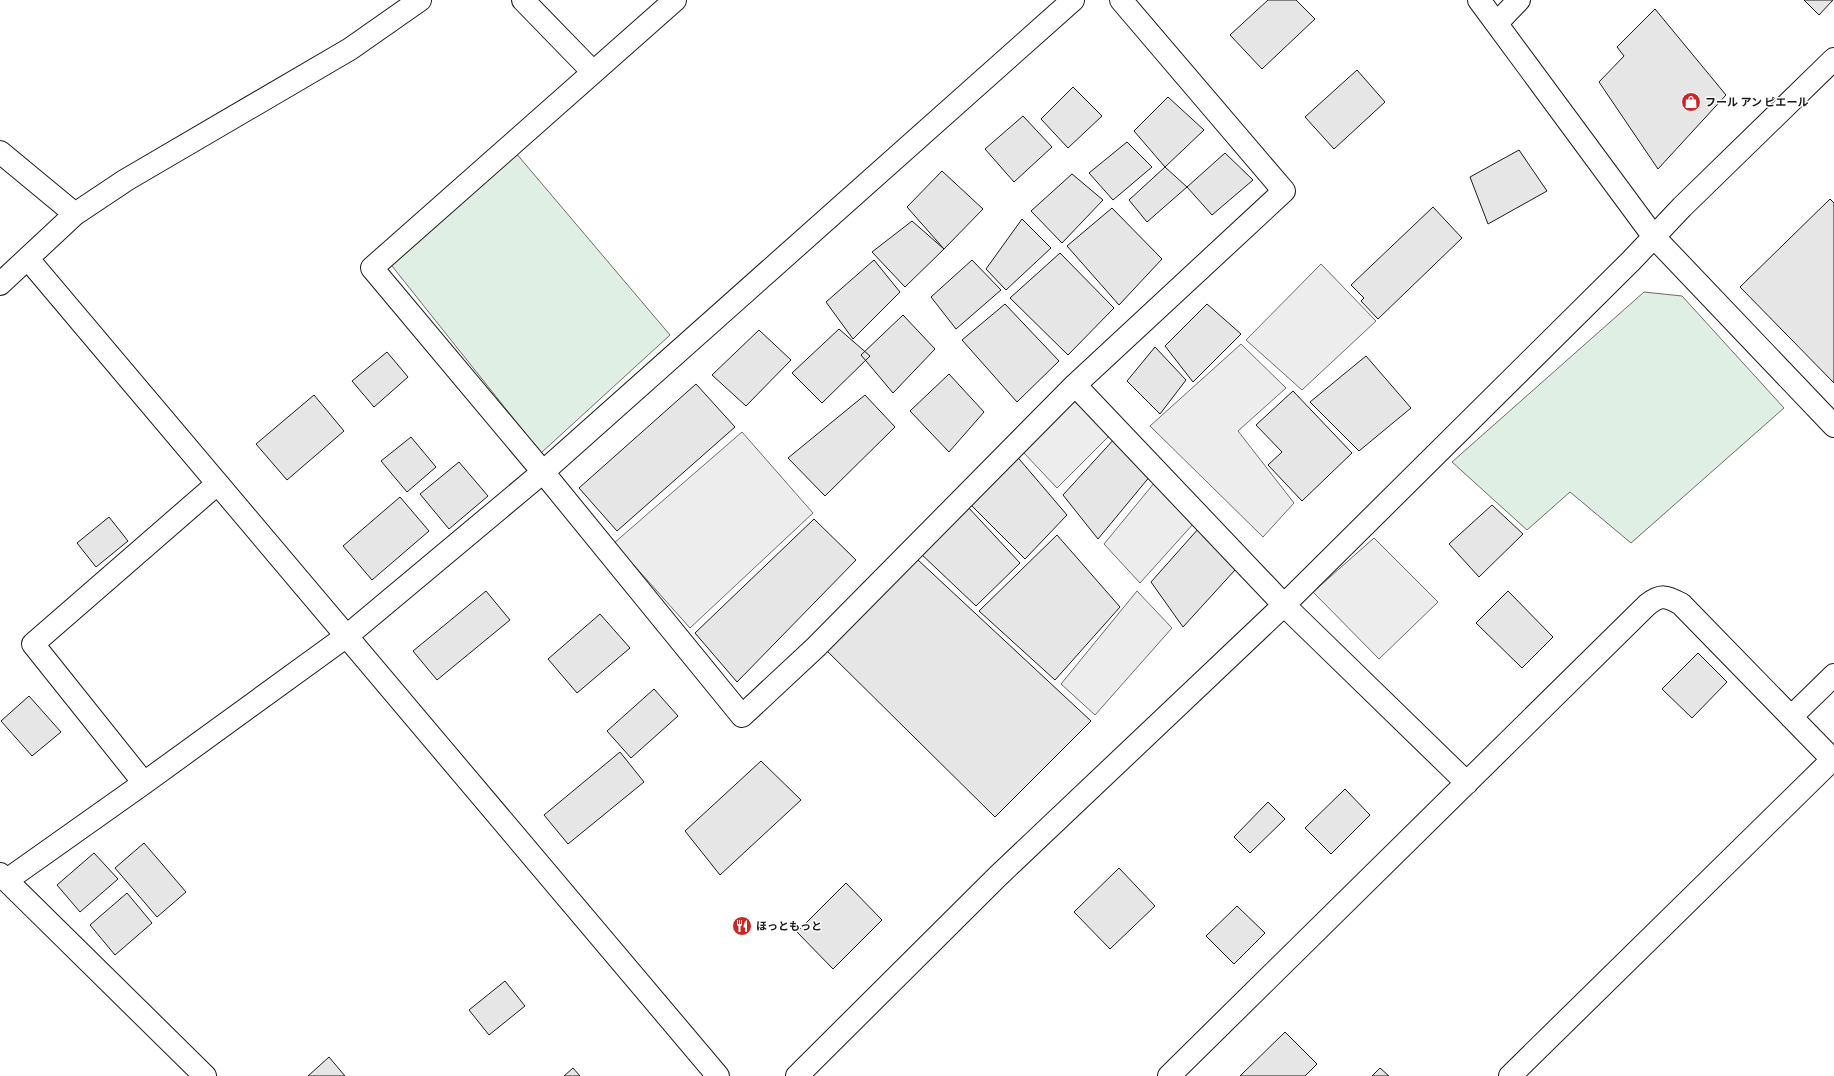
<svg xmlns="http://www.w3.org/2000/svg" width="1834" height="1076" font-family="Signika,'Noto Sans JP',sans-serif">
<rect width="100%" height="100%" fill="#fff"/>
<path fill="#e0efe3" stroke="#6a6a6a" d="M515 152 670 335 541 453 388 261Z
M1644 292 1682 296 1784 408 1631 543 1570 492 1527 530 1452 462Z"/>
<path fill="#ededed" stroke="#6a6a6a" d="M1321 264 1376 321 1302 390 1246 340Z
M1241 344 1286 388 1238 431 1294 503 1263 537 1150 426Z
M1076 397 1111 434 1057 488 1022 451Z
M742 432 813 513 690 628 614 543Z
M1155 482 1194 523 1140 583 1104 544Z
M1374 538 1438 602 1379 659 1313 592Z
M1137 591 1172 628 1095 715 1061 684Z"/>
<path fill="#e6e6e6" stroke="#1a1a1a" d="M1268 0H1296L1315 19 1262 69 1230 35Z
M1804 0H1833L1819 15Z
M1655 9 1726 95 1658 169 1599 82 1624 56 1617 47Z
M1357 70 1385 102 1334 149 1305 117Z
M1073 87 1102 116 1068 148 1041 119Z
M1168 97 1204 130 1165 167 1134 131Z
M1023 116 1052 147 1014 182 985 149Z
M1127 142 1152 167 1113 200 1089 173Z
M1519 150 1547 191 1488 224 1470 177Z
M1225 153 1253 180 1212 215 1187 187Z
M1165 167 1187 187 1147 222 1129 200Z
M942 171 983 209 944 249 907 207Z
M1072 174 1103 200 1062 243 1031 211Z
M1830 199 1834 203V383L1740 287Z
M1433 207 1462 238 1378 319 1361 301 1364 298 1351 285Z
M1112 208 1162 259 1119 305 1067 246Z
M1022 219 1051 248 1006 290 986 269Z
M912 221 944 249 905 287 872 252Z
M1060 253 1114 308 1068 355 1010 298Z
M874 260 900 292 853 339 826 302Z
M972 260 1001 290 956 329 931 297Z
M1005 304 1059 361 1017 402 962 340Z
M1207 304 1241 334 1193 382 1165 346Z
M903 315 935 349 893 393 861 355Z
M839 329 870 356 822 403 792 373Z
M759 330 791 360 746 406 712 375Z
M1155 347 1186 380 1160 414 1127 381Z
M387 352 408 377 374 407 352 381Z
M1366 356 1411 408 1359 451 1310 402Z
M949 374 984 412 949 452 910 411Z
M696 384 735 427 617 531 579 488Z
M1293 391 1352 453 1302 501 1268 465 1282 452 1256 425Z
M314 395 344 431 287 480 256 444Z
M865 395 895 427 825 496 788 458Z
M411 437 436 467 407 492 381 461Z
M1116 437 1151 475 1098 539 1063 495Z
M1014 453 1067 515 1025 559 968 502Z
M459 462 488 496 449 529 420 494Z
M400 497 429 531 372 580 343 546Z
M1492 505 1523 534 1479 577 1449 544Z
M967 506 1020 563 976 606 918 551Z
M109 517 128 541 96 567 77 543Z
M814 519 856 560 737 682 695 633Z
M1199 528 1235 570 1183 627 1151 582Z
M1057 535 1120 607 1055 680 979 611Z
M918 560 1091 721 995 817 825 649Z
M486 591 510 620 437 680 413 651Z
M1508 591 1553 637 1522 668 1476 623Z
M600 614 630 648 577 693 548 659Z
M1698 653 1727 682 1692 718 1662 689Z
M654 689 678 716 631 758 607 731Z
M29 696 61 732 32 756 1 721Z
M620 752 644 782 568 844 544 815Z
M761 761 801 800 720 875 685 831Z
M1345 789 1370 815 1331 854 1305 828Z
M1268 802 1285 819 1250 853 1234 837Z
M144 843 186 892 157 917 115 868Z
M94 853 118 879 80 912 57 885Z
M1119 868 1155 906 1110 949 1074 912Z
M846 883 882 920 833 969 797 932Z
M127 893 152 923 115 955 90 925Z
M1237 906 1265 933 1234 964 1206 936Z
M505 981 525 1006 489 1035 469 1010Z
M1285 1032 1317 1064 1305 1076H1240Z
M329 1057 345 1076H308Z
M573 1068 580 1076H564Z
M1380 1068 1389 1076H1372Z"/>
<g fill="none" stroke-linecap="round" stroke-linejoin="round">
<g stroke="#1a1a1a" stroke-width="24">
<path id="minor" d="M523 0 593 72
M675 0 372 268 543 472 742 716 816 647 1075 385 1284 191 1121 0
M1479 0 1654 237 1834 426
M1497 23 1519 0
M0 152 75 214
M28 259 718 1076
M0 284 75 214 126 180 350 49 420 0
M1075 385 1284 605 1467 783
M1791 717 1834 675
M144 783 33 644 217 484
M0 874 205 1076
M7 880 144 783 348 635 543 472 1073 0
M797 1076 998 876 1284 605 1631 261 1682 207 1834 59
M1169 1076 1647 605C1661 594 1666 596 1681 604L1834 761
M1510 1076 1832 760"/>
</g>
<use href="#minor" stroke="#fff" stroke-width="22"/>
</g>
<defs>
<g id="shop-disc" transform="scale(1)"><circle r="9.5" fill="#c62828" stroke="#fff"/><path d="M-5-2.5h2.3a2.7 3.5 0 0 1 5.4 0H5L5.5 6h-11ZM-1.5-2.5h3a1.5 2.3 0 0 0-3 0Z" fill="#fff"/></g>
<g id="restaurant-disc" transform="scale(1)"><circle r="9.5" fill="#c62828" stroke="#fff"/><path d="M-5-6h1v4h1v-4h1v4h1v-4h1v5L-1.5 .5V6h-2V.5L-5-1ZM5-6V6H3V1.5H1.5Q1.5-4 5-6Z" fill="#fff"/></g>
</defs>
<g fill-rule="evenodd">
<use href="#shop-disc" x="1691" y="102"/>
<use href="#restaurant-disc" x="742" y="926"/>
</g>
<g text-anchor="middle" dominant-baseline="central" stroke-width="3" stroke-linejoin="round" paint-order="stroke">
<g font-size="11" font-weight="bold" fill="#1a1a1a" stroke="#fff" text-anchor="start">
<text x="1705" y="102">フール アン ピエール</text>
<text x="756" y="926">ほっともっと</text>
</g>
</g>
</svg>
